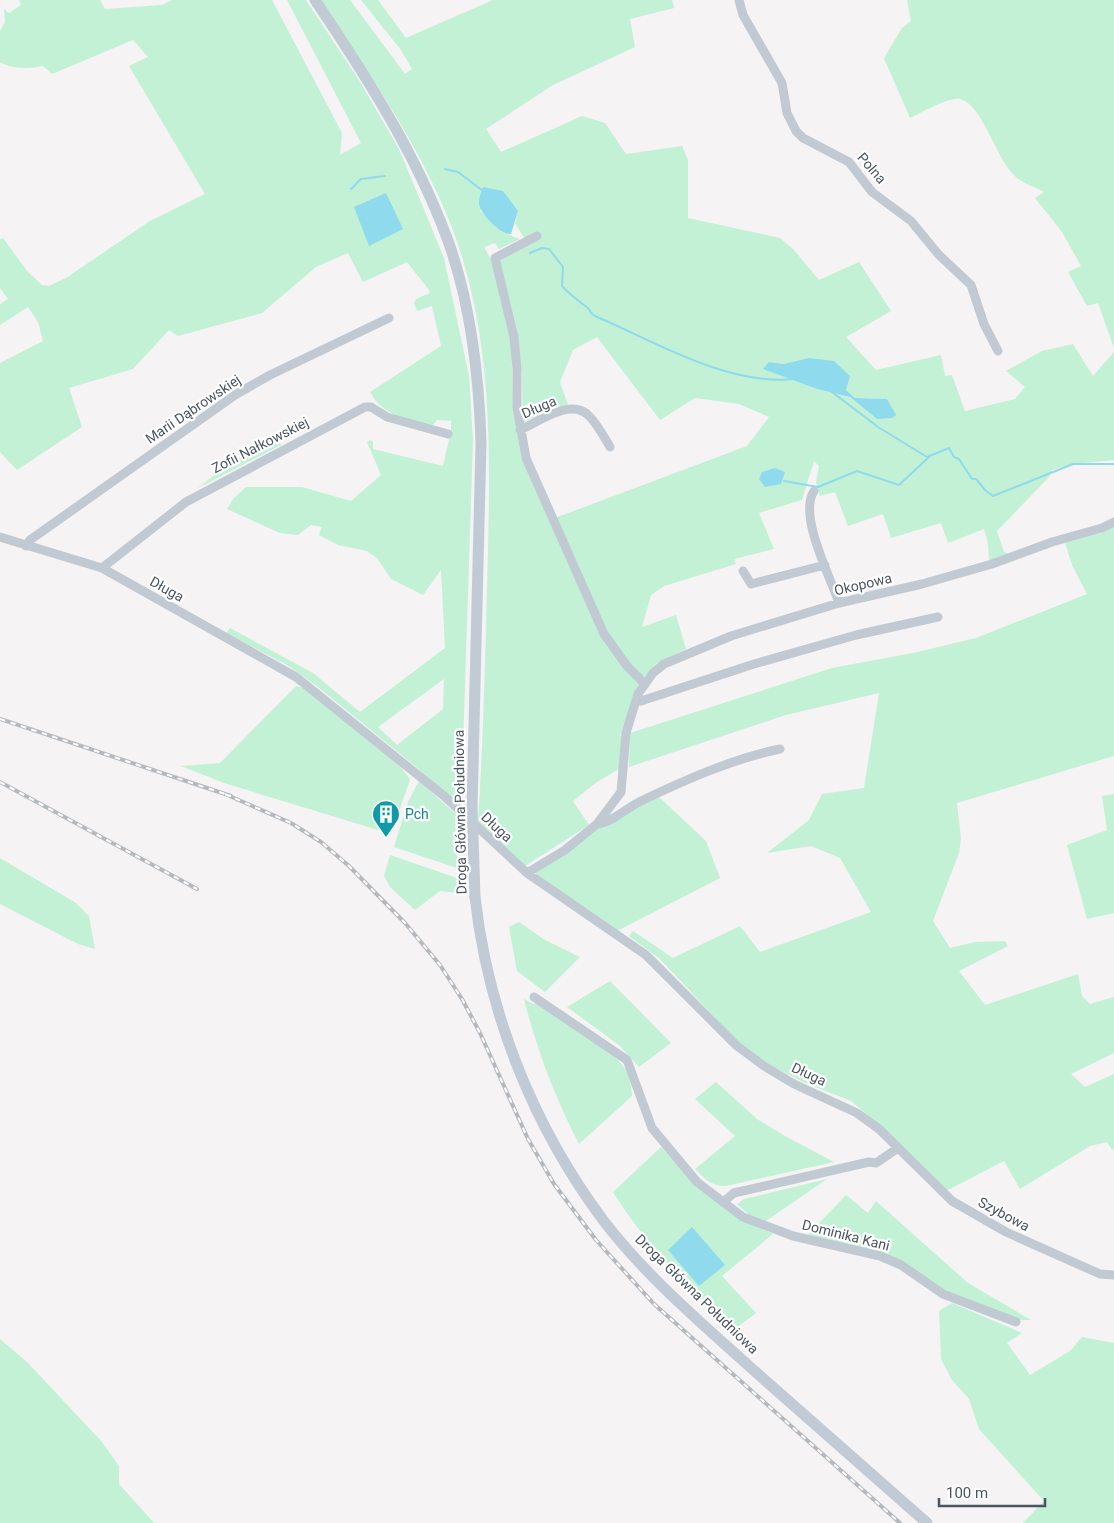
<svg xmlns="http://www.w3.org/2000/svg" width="1114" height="1523" font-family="Roboto,sans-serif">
<rect width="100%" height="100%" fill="#f5f3f3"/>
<path fill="#c3f1d5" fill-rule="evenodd" d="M19 0H100L105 9 162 5 172 0H272L342 133 340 155 361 143 287 0H306L359 80 399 149 444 258 469 376 473 440 461 808 415 766 318 687 287 665 226 633 230 628 313 673 360 712 445 648 441 570 423 595 391 579 377 558 367 551 338 545 319 535 322 527 311 525 298 535 280 533 227 509 233 499 246 487H302L351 501 381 475 367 442 370 440 373 442V449L443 466 451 431V421L437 420 432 426C406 418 384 417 370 392L441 346 432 306 417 311 414 303 416 299 430 293 429 290 407 262 363 282 348 253 316 267 262 313 178 336 169 330 133 369 69 388 82 427 17 470 0 452V363L43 341 38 322 28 307 0 325V304L8 299 0 288V239L3 238 27 271 42 285 49 286 66 278 150 221 205 194 129 66 148 57 133 40 52 74 43 66C30 69 11 69 0 62V31L5 22 4 9 9 13 21 5ZM444 679 443 709 397 745 378 727Z
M321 0H350L405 74 412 69 401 50 361 0H378L406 38 493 0H672L674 8 630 19 635 47 553 85 486 129 501 152 582 116 605 123 626 154 682 146 688 160V218L780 238 793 249 819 280 859 262 891 311 846 337 876 370 941 355 945 376 952 375 965 411 1015 399 1025 387 1006 371 1042 351 1073 344 1093 376 1114 352V460L1072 464 1052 470 1050 476 997 531 1004 552 1011 555 989 562 988 543 984 529 948 543 941 523 891 538 883 514 848 526 835 492 820 496 816 482 819 466 814 461 802 500 759 513 774 549 734 559 736 564 664 586 651 595 642 627 676 615 686 649 656 664 644 677C600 636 580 572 555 518L747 446 769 417 739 404 695 398 660 420 597 337 573 350 560 382 568 405 553 408 523 423 522 375 517 329 499 259 528 243 515 224 518 211 480 210C493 224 502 233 520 239L499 249 495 243 484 247 493 263 511 339 513 401 521 457 600 635 640 684 620 736H623L621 768 597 782 573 801 589 825 525 866 478 823C483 745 485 667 487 589 490 467 496 341 451 225 419 144 369 73 321 0ZM769 362 784 364 846 390 855 398 887 399 877 419 850 397 817 389 764 369Z
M907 0H1114V348L1098 303 1087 306 1068 272 1081 266 1062 232 1035 198 1044 192C1036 187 1024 184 1017 178 996 161 983 104 960 99 948 97 921 113 910 118L884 58 902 28 911 21Z
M276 434 281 445 198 488 223 468Z
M1114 526V756L957 803 961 838 959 853 933 921 950 948 975 942 1005 941 1008 946 959 971 985 1005 1078 974 1082 996 1090 1004 1114 997V1053L1071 1074 1085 1087 1114 1074V1149L1112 1150 1107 1142 1090 1146 1020 1189 1004 1161 946 1191 888 1132 851 1101 803 1082 768 1064 739 1043 660 959 629 936 633 931 673 958 740 926 760 952 871 912 840 858 811 846 767 853 809 820 822 794 864 788 879 693 786 715 629 767 630 733 832 668 913 653 976 638 1087 594 1072 565 1065 543 1101 533Z
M296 686 303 688C332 710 393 750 410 780L391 834 224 783 181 766 220 763Z
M419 781 457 815V868L394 847 408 802Z
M1114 794V913L1087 919 1067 845 1107 830 1102 796Z
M658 796 706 841 720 878 617 931 535 875 537 871 598 827 607 826 639 805Z
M390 855 460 879 459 893 440 891 415 910 390 887 384 876Z
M0 858 76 903 89 916 95 949 78 944 0 904Z
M519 922 545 940 580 957 545 992 517 971 509 927Z
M610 981 671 1043 639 1067 619 1045 567 1007Z
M524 999 534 1004 539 1002C563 1018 607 1044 623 1066 630 1075 631 1085 632 1096L579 1144C555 1098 537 1050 524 999Z
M716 1082 757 1119 785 1136 834 1162 726 1186C711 1186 705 1179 695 1169L735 1136 695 1099Z
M661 1147C694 1183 728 1215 773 1234L722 1276 756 1313 735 1329C690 1291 644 1242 613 1192Z
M827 1179 763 1223 754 1219 737 1204 744 1199Z
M846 1195 868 1213 876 1201 968 1283 1031 1320H1013L950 1295 891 1256 807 1236Z
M952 1303 1022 1333 1007 1343 1030 1375 1070 1351 1082 1337 1114 1343V1523H1023L1044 1501 979 1429 969 1399 952 1380 941 1359 939 1311Z
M0 1339 28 1363 102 1442 119 1466V1484L154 1523H0Z"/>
<path fill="#90daee" d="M483 187 503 191 518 211 511 234C501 235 478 212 479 202 479 197 482 191 483 187Z
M386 193 403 229 369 246 354 207Z
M809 358 834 361 850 376 846 390 855 398 887 399 896 415 892 418 877 419 850 397 817 389 763 369 769 362 784 364Z
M775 468 785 472 781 484 765 487 759 479 762 472Z
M692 1227 725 1265 699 1286 668 1250Z"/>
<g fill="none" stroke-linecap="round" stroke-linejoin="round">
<path stroke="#90daee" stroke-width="2" d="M445 169 458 172 483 191
M351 189 361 179 385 176
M530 253 542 248 549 249 563 267 562 286C570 295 579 301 588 308 591 311 591 315 595 316 654 341 727 386 794 379
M832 392 878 427 927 457 949 448 954 457 959 459 972 479H976L985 490 993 496 1073 464H1114
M784 481 818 487 857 471 899 485 929 457"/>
<path stroke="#c1cad2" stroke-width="9" d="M739 0 743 15 782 83 787 113 796 131 803 138 849 162 872 192 911 221 939 255 971 285 984 324 998 351
M537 236 495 258 514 337 517 369V407L526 458 604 634 627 666 645 684
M520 430C538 422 570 398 588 415 597 423 604 437 610 447
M814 491C798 515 830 576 839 603
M0 537 102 568 296 677 444 796 527 873 646 955 737 1046 764 1066 794 1084 857 1113 879 1129 952 1201 1006 1232 1100 1274 1114 1275
M26 546 30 540 235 395 270 375 389 318
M102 568 186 502 365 407H371L387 417 448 434
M743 571 751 584 825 565
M636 701H641L754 664 856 635 938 617
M597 824C613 822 626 808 641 801 685 780 732 759 780 749
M527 873 565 850 597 824 621 792 626 733 638 694 653 673 664 664 731 636 839 603 922 584 992 564 1052 542 1102 528 1114 522
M534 997 627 1060 652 1128 697 1182 743 1217 793 1236 880 1256 901 1265 943 1294 1016 1322
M723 1202 734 1193 869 1162 876 1163 898 1148"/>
<path stroke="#c1cbd6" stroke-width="11" d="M315 0C366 76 415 152 447 238 471 303 479 374 481 443L472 807
M475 897C488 1013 533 1126 603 1220 645 1275 699 1321 750 1367 809 1419 868 1471 927 1523"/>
<g stroke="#b5b8bd" stroke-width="4">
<path id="rail" d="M0 719 231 796
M0 782 197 889
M225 794 291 823 321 842 349 866 405 923 440 965 462 999 480 1033 528 1139 554 1184 596 1240 654 1304 900 1523"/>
</g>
<use href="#rail" stroke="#fff" stroke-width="2" stroke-dasharray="5.5" stroke-linecap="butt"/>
<path stroke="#c1cbd6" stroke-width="11" d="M472 807 475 897"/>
</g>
<defs>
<g id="building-pin" transform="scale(1.4375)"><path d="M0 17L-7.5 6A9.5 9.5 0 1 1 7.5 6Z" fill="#0f9aa8" stroke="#fff"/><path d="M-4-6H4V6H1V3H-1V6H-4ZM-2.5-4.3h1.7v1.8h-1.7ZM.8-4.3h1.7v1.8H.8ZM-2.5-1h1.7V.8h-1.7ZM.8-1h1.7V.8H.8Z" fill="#fff"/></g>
</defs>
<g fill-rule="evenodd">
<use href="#building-pin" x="386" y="814"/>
</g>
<g text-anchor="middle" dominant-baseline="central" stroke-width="4.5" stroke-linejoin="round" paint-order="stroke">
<g font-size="14" fill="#4a5661" stroke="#fff">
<text transform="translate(872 168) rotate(49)">Polna</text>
<text transform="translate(539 407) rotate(-23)">Długa</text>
<text transform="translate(193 409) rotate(-34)">Marii Dąbrowskiej</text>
<text transform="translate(260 445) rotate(-27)">Zofii Nałkowskiej</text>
<text transform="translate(863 584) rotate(-13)">Okopowa</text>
<text transform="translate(167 589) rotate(29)">Długa</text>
<text transform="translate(460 812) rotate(-91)">Droga Główna Południowa</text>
<text transform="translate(497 827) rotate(43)">Długa</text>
<text transform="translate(809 1074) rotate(25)">Długa</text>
<text transform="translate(1004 1214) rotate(28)">Szybowa</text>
<text transform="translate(846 1235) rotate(14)">Dominika Kani</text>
<text transform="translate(697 1294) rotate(44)">Droga Główna Południowa</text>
</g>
<g font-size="14" fill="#0d838f" stroke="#fff" text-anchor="start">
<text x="405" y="814">Pch</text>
</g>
</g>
<path d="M939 1498v8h106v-8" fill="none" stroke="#4a5661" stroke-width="2.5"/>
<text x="946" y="1498" font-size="15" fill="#4a5661" stroke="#ffffff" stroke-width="4" paint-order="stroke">100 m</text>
</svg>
